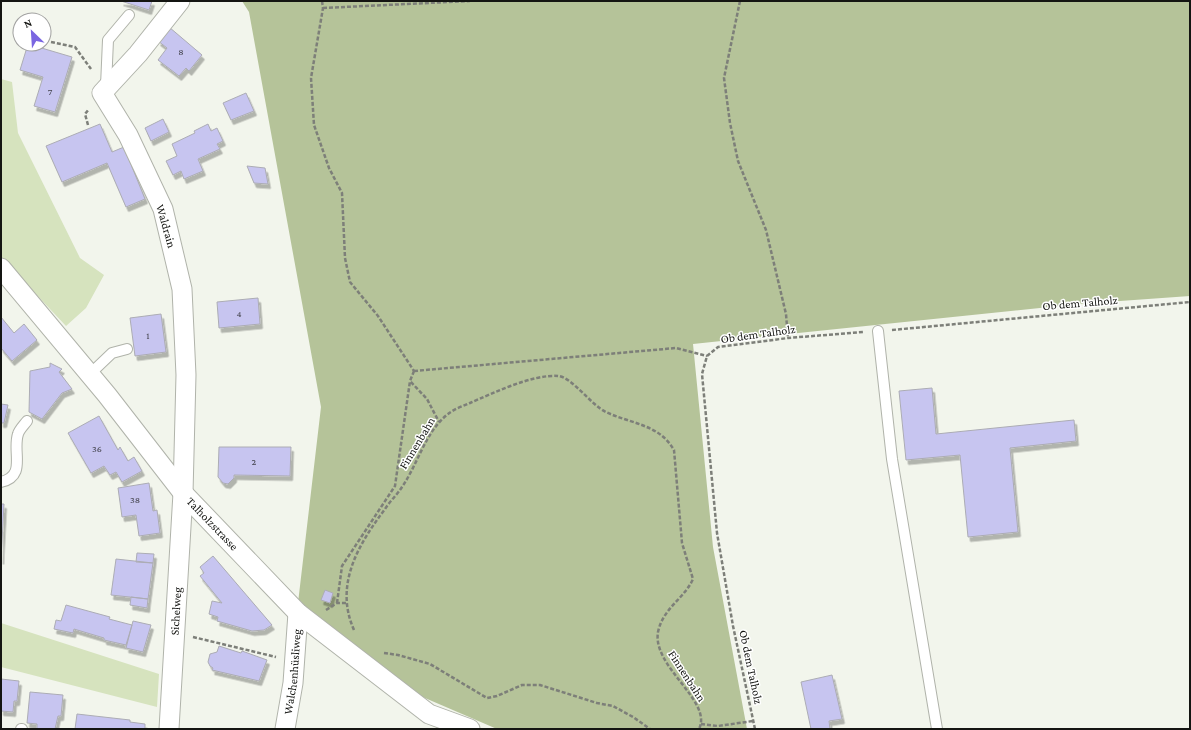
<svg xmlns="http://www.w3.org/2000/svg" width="1191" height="730" font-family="'Crimson Pro',serif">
<defs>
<filter id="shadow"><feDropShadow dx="2.5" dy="4.5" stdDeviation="0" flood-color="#0004"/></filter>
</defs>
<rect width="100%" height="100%" fill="#f2f5ec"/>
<path fill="#d6e3be" d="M1 79 12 82 18 133 80 258 104 275 86 308 66 326 1 257Z
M1 623 159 674 157 707 1 667Z"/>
<path fill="#b5c399" d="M242 1H1190V296L1078 304 693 344 713 547 747 729H497L411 692 298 603 321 407 249 12Z"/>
<path fill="#c7c5f0" stroke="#acacb4" filter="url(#shadow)" d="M121 1H152L149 10Z
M169 27 202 55 189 71 186 68 179 76 158 60 167 48 158 41Z
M28 44 72 57 55 112 34 106 43 77 20 70Z
M246 93 254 111 231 120 223 103Z
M163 119 169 132 151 141 145 128Z
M100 124 112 152 124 147 145 199 126 207 107 163 62 182 46 146Z
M208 124 211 131 217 128 223 141 217 144 220 149 198 159 203 171 184 179 181 171 173 175 166 161 177 156 172 144 195 133 194 131Z
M247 166 265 168 268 184 254 183Z
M258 298 260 324 219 328 217 302Z
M161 314 166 352 135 356 130 318Z
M1 317 14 333 24 324 37 340 12 361 1 348Z
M50 363 62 369 59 372 72 389 62 393 42 419 29 412 30 371 50 367Z
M932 388 936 434 1074 420 1076 441 1010 448 1018 532 968 537 960 455 906 460 899 391Z
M1 404 8 405 4 423H1Z
M99 416 118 450 120 447 128 461 134 457 142 471 122 482 116 472 110 475 104 466 91 473 68 433Z
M219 447H291L290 476 234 475V478L228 484 223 483 218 477Z
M149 483 153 511 157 510 160 533 139 536 136 515 122 517 118 488Z
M1 504H4L1 560Z
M137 553 154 554 153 563 136 562Z
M213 556 272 625 264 630 252 631 217 621 218 617 209 614 212 601 222 603 200 576 204 573 200 567Z
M116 559 153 563 148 599 111 595Z
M325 590 333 593 330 603 321 600Z
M131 597 148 599 147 608 130 605Z
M66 605 110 617 109 619 132 625 126 645 104 640V638L74 629 73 633 54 629 56 620 61 621Z
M133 621 151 625 143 652 126 648Z
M219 646 241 653 242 651 267 660 259 681 212 670 213 668 210 666 208 662 210 654 217 652Z
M832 675 842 719 829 721 830 729H811L801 682Z
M1 679 19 681 17 701H14L13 712 1 711Z
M30 692 63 695 61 716H58L55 729H37V724L27 723Z
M77 714 130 720V722L145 724V729H75Z"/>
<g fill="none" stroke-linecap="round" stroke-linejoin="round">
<g stroke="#b0b3aa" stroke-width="12">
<path id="service" d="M106 86 108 40 129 15
M878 331 892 459 937 729
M90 374 112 353 127 349
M1 482C27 476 12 452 18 434 19 430 24 425 27 421
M21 729H22"/>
</g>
<g stroke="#b0b3aa" stroke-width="21">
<g id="minor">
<path id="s1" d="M1 268 107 395 183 493 298 613 429 714 470 729"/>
<path id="s2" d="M169 729 183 493 186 375 182 289 163 209 128 135 102 93 138 54 180 1"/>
<path id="s3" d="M285 729 293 683 298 613"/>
</g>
</g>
<path stroke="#7d7f79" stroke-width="2.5" stroke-dasharray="4 2" stroke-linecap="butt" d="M322 1 323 8 311 78 314 125 329 168 342 193 345 258 350 282 378 316 414 371
M740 1 724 78 730 123 738 161 766 230 786 314 788 338
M323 8 470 1
M51 42 75 47 91 69
M88 125 85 114 89 109
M892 330 1190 302
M414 371 676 348 707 356
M414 371 410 381 427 399 439 422
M337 603 342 566 395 486 410 381
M326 610 337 603H346
M354 630C334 585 358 545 385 509 390 501 397 495 402 487 418 464 425 432 448 414 454 409 463 406 470 403 493 393 533 374 558 376 572 377 591 405 606 412 631 424 659 424 674 450L682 543 693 579C684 599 663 608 658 632 652 667 713 701 699 729
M193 637 276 657
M384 653 398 655 430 664 487 698 497 696 522 685H540L597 703 613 706 633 717 650 729
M701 724 718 726 753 721
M755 729 733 626 717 533 702 374 707 356 718 347 788 338 863 332"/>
<use href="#service" stroke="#fff" stroke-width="10"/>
<use href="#minor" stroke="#fff" stroke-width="19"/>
</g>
<g text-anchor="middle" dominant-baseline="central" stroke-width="3" stroke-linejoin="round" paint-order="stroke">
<g font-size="10" fill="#41414a">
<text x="181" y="51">8</text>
<text x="50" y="91">7</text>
<text x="239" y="313">4</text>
<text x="148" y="335">1</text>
<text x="97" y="448">36</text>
<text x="254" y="461">2</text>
<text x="135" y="499">38</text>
</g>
<g font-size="12" fill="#141512" stroke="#fff">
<text transform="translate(166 226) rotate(74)">Waldrain</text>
<text transform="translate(1080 303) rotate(-5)">Ob dem Talholz</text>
<text transform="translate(758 334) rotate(-8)">Ob dem Talholz</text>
<text transform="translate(417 443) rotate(-59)">Finnenbahn</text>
<text stroke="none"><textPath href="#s1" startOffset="332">Talholzstrasse</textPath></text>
<text stroke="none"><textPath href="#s2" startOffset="118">Sichelweg</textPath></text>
<text transform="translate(751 667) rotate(78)">Ob dem Talholz</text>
<text stroke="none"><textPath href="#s3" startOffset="58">Walchenhüsliweg</textPath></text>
<text transform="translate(687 676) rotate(57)">Finnenbahn</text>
</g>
</g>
<rect width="1191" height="730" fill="none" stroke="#141512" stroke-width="4"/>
<g transform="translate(32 32) rotate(335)"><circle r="19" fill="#ffffff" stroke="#a1a1a0"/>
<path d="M0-3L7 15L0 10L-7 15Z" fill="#7a66e1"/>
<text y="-6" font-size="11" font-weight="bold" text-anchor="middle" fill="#141512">N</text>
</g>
</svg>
